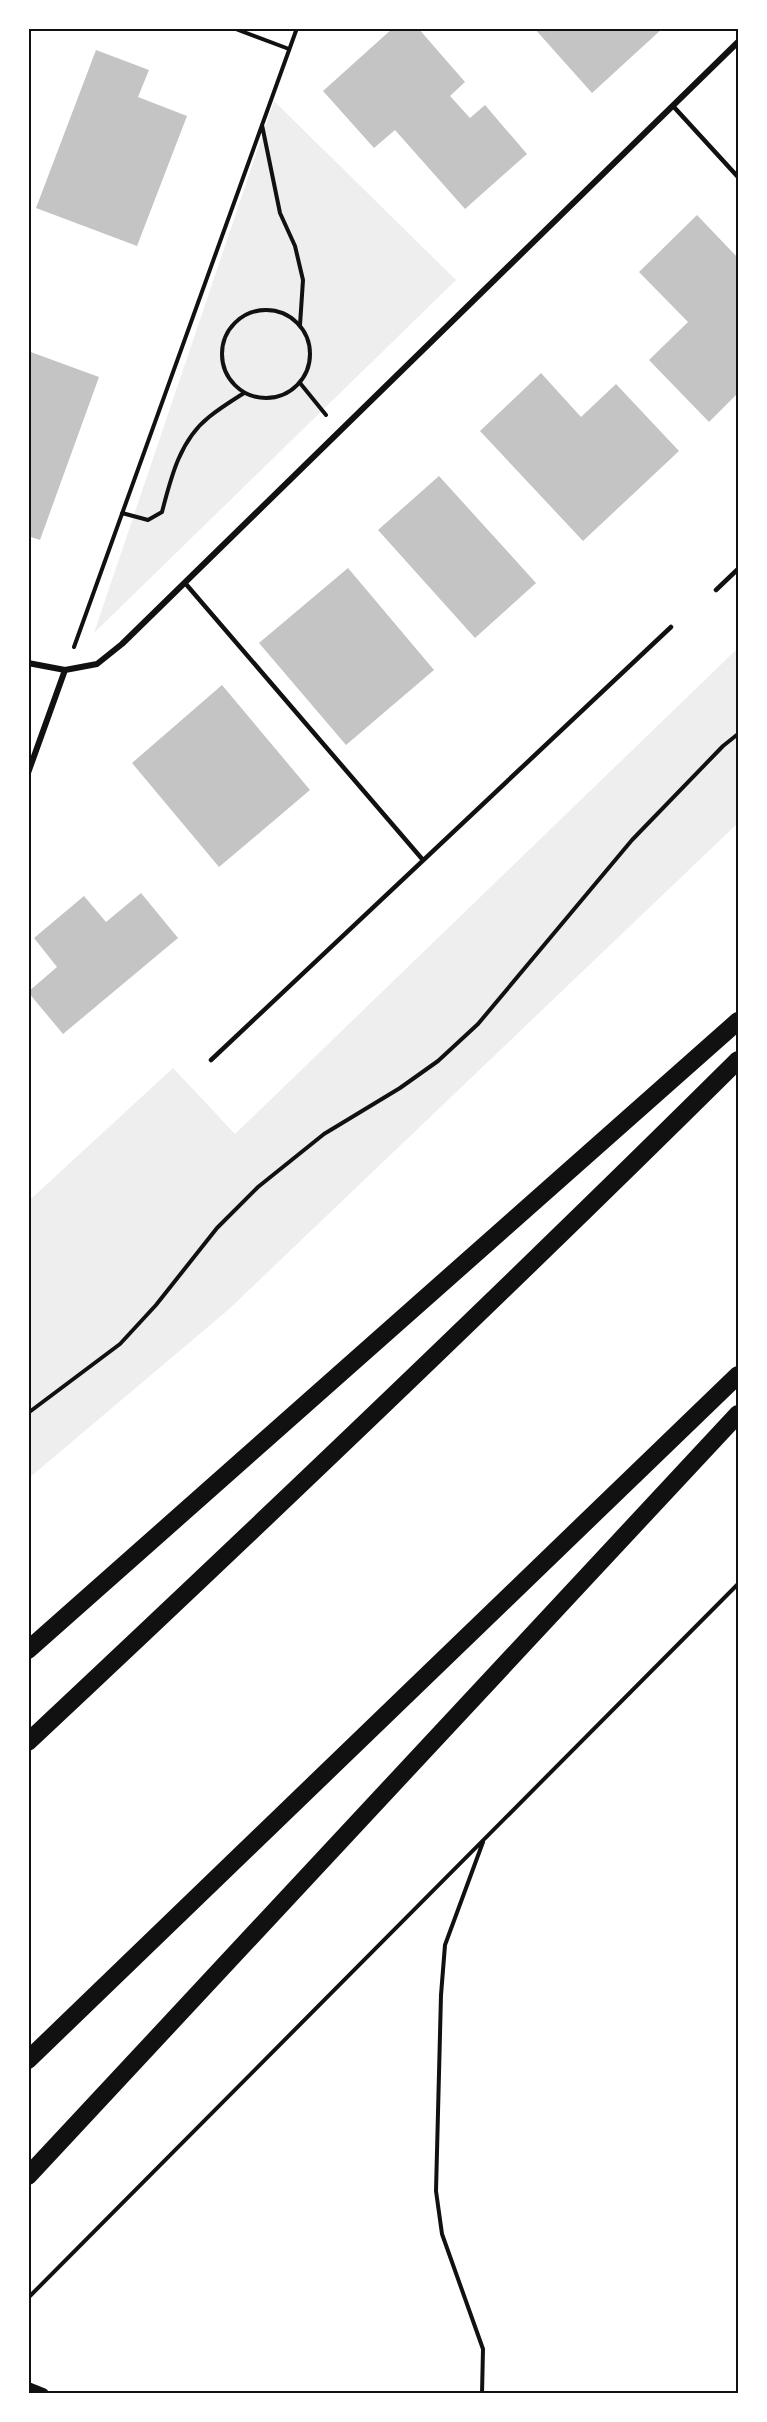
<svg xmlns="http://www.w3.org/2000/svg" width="767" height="2422" font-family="'Public Sans',sans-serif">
<rect width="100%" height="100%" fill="#fff"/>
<path fill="#eee" d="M274 101 456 280 94 633Z
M738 648V823L228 1310 29 1478 28 1195 32 1198 173 1068 235 1134Z"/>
<path fill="#c4c4c4" d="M393 28H418L465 82 450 96 470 118 485 105 527 154 465 209 395 130 374 148 323 91Z
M534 28H663L592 93Z
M96 50 149 70 138 97 187 116 137 246 36 208Z
M697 215 738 258V393L709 422 649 360 688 322 639 272Z
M28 351 99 377 40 540 28 536Z
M541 373 581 417 616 384 679 451 583 541 480 431Z
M439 476 536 583 475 638 378 530Z
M348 568 434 670 346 745 259 643Z
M222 685 310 790 219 867 132 763Z
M141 893 178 938 63 1034 28 992 57 967 34 938 84 896 106 922Z"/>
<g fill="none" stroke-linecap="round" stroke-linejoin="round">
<path stroke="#111" stroke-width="4" d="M233 28 289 49
M262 125 280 213 295 246 303 280 300 325
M222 354a44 44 0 1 1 88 0a44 44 0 1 1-88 0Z
M300 383 326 415
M122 513 148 520 162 512C171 477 180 440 209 417 220 408 233 400 244 393
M74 647 297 28
M28 1413 120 1344 156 1305 217 1228 258 1187 324 1134 400 1088 438 1061 478 1024 632 840 723 746 738 734
M28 2298 738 1584
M482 2394 483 2349 442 2234 436 2191 441 1995 445 1945 483 1842"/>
<path stroke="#111" stroke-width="4.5" d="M673 106 738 177
M185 583 423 860
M716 590 738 569
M211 1060 671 627"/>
<path stroke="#111" stroke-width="6" d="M28 663 65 670 97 664 122 644 738 42
M28 773 65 670"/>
<path stroke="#111" stroke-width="12" d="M28 2388 43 2394"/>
<path stroke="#111" stroke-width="18" d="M28 1650 738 1021
M28 1742C268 1517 505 1291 738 1060
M28 2060 738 1375
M28 2176 738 1414"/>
</g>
<rect width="767" height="2422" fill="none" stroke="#ffffff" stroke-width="60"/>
<rect x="30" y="30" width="707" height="2362" fill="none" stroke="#111" stroke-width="2"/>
</svg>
